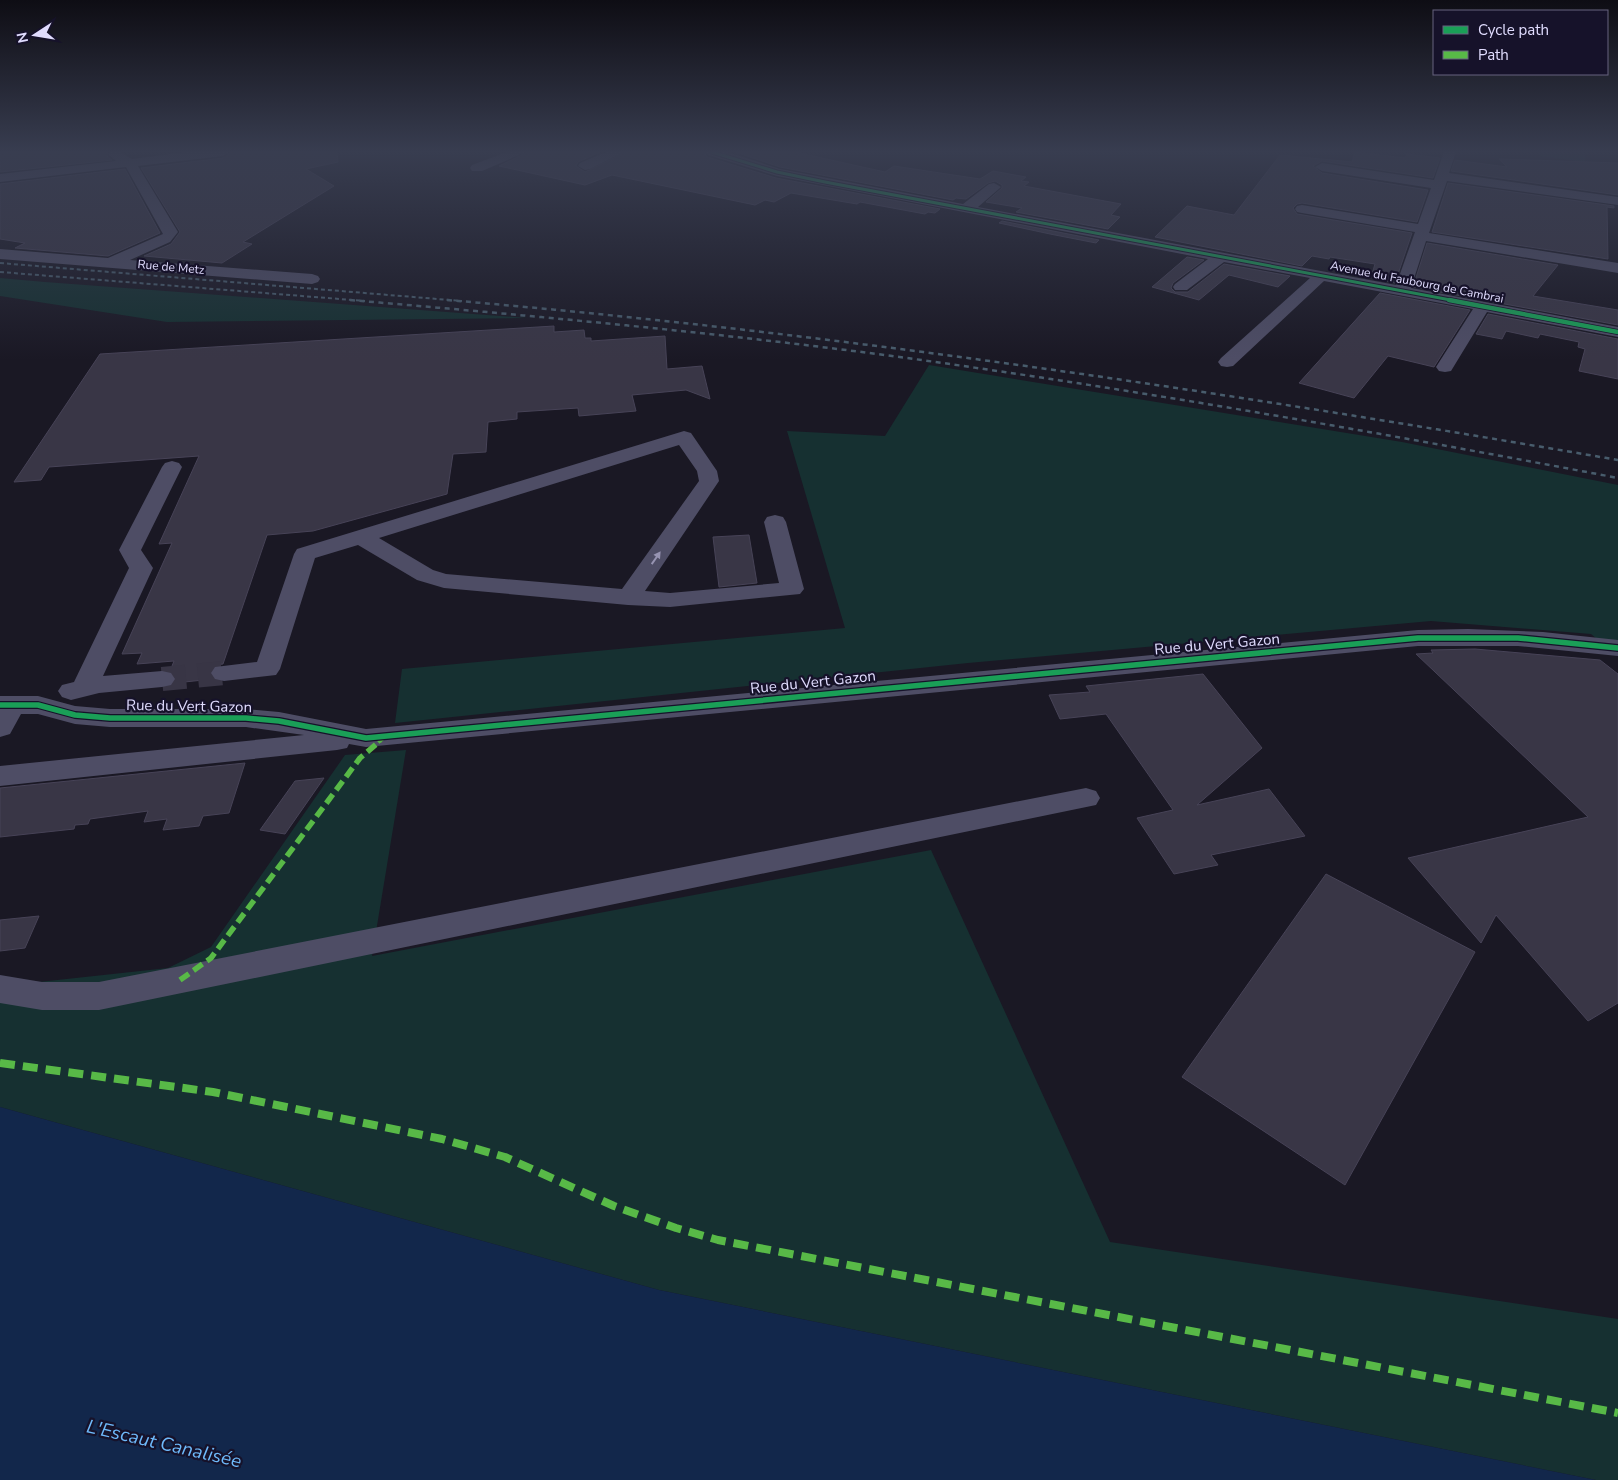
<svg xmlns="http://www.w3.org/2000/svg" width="1618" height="1480" font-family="'Nunito Sans',sans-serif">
<rect width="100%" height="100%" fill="#1a1824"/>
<path fill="#163031" d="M1541 152H1586L1585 162 1540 156Z
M0 278 45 282 527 318 167 322 0 296Z
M929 365 1402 442 1618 485V656L1591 634 1431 621 968 663 395 723 402 669 845 628 787 431 885 436Z
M406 750 372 956 931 850 1110 1242 1618 1319V1480H1596L659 1290 0 1107V976L39 982 168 968 211 947 345 755Z"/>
<path fill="#12274b" d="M0 1107 659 1290 1596 1480H0Z"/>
<path fill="#393646" stroke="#474357" d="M0 152H108L107 156 112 160 0 172Z
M231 152H337L338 162 306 169 334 186 243 242 252 244 222 263 144 256 171 244 180 232 141 168 223 158Z
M528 152H600L578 162 576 166 585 172 626 152H704L707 157 776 178 940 209 935 213 928 212 925 214 860 202 857 204 791 193 774 202 765 200 755 205 612 175 585 185 499 166Z
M735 152H795L885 172 894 166 980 179 993 171 1026 177 1021 181 1029 182 1024 186 1121 204 1111 215 1120 217 1108 229 1016 212 1022 208 986 202 1002 188V185L995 181 988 183 966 199 956 198 953 200 780 167Z
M1355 152 1405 158 1407 154 1440 158 1433 178 1322 161 1313 166 1322 173 1428 190 1417 222 1302 203 1297 204 1293 208 1297 214 1412 233 1395 283 1377 279 1378 275 1372 274 1375 264 1330 257 1329 259 1312 256 1302 266 1155 237 1187 206 1234 215 1280 155 1352 162Z
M1499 159 1618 163V195L1451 171 1455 160 1507 167Z
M125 169 160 233 108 256 15 248 25 243 0 239V184Z
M1448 183 1614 206V208L1607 207 1608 259 1432 232Z
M1002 221 1099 240 1096 243 1050 234 999 223Z
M1427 243 1558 265 1533 296 1618 310V325L1413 287Z
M1187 257 1204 260 1173 283 1171 288 1175 292H1188L1224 264 1290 276 1278 287 1229 275 1199 300 1152 287Z
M1380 293 1470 310 1434 367 1388 356 1354 398 1299 383Z
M1488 314 1618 339V379L1579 371 1585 349 1578 347 1579 342 1540 334 1538 338 1506 331 1502 339 1476 334Z
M554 326V332L584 330 585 338H591V341L665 336 667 369 702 366 710 399 686 390 632 395 636 411 579 416 578 408 517 412V419L488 422 486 452 453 454 447 494 313 531 267 535 223 664 215 665 209 672 213 679 175 683 177 678 170 671 174 661 137 664 142 653 122 654 172 543 159 544 199 456 49 467 41 480 14 482 100 354Z
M749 535 757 583 719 587 713 537Z
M1475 649 1600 660 1618 674V1003L1588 1021 1496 915 1481 943 1408 858 1588 817 1416 654 1433 653 1431 650Z
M1203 674 1262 748 1197 805 1269 789 1305 836 1211 855 1218 865 1174 874 1137 818 1173 810 1106 714 1060 719 1049 695 1090 692 1086 686Z
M245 763 229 813 203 816 199 826 163 830 167 819 144 822 148 811 90 819 88 824 75 825 74 829 0 837V788Z
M324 778 285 834 260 830 295 781Z
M1326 874 1475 952 1345 1185 1182 1077Z
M39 916 25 948 0 951V920Z"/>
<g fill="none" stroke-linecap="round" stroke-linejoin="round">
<path stroke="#383545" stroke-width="24" stroke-dasharray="24 12" stroke-linecap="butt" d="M162 679 224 673"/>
<path fill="#4e4d65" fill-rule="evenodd" d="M110 152H120L132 159 186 152H229L223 156 138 166 178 232 170 242 130 260 312 274 318 276 320 279 318 282 312 284 0 259V249L108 258 163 234 126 167 0 182V174L116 161 109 155Z
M507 152H526L482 171H472L470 168 472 165Z
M606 152H624L590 169 585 170 578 166 580 163Z
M706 152H727L780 169 963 204 989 184 994 183 1001 187 978 207 1396 285 1415 232 1302 213 1297 212 1295 209 1297 206 1302 205 1418 224 1431 188 1322 171 1315 167 1322 163 1434 180 1444 152H1456L1449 173 1618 197V205L1447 181 1429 233 1618 263V273L1426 241 1411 288 1618 327V337L1487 312 1451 371 1445 372 1439 371 1436 367 1473 309 1324 281 1233 366 1227 367 1221 366 1218 362 1221 358 1310 278 1224 262 1187 290H1175L1173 287 1175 284 1208 259 777 176 708 155Z
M684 431 691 433 717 471 719 481 645 591 670 593 779 583 764 522 767 517 775 515 783 517 786 522 804 589 800 594 670 607 628 605 444 588 417 580 358 545 315 558 280 669 276 675 224 681 215 679 211 673 215 667 257 662 294 554 297 549ZM679 445 697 471 699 481 622 589 446 574 433 570 379 538Z
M172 461 179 463 182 467 141 550 153 568 103 676 162 671 171 673 175 679 171 685 162 687 99 693 71 700 62 697 58 691 62 685 74 682 129 568 119 550 162 467 165 463Z
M1468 629 1543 632 1618 640V656L1518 646H1418L366 747 349 744 347 748 337 750 0 786V766L304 735 246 727H110L75 724 38 714H21L10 734 0 737V696H38L75 706 110 709H246L279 712 366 729 1418 630Z
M1086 788 1096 791 1100 798 1096 805 99 1010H42L0 1003V975L42 982H99Z"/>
<path stroke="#485c6c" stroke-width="2" stroke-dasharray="4 3" stroke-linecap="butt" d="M0 263 462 301
M0 272 365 301"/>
<path stroke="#485c6c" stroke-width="2.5" stroke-dasharray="5 4.5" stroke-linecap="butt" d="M350 300C536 316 722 333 907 358 1145 391 1382 433 1618 478
M447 300C840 333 1230 393 1618 460"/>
<path stroke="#58b947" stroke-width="4.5" stroke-dasharray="9 4.5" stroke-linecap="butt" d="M378 742 384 737"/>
<path stroke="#58b947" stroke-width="5.5" stroke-dasharray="11 5.5" stroke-linecap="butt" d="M180 980 211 958 360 758 380 741
M0 1063 6 1064"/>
<path stroke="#58b947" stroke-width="8" stroke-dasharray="15 8" stroke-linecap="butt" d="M0 1063 213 1092 442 1139 505 1157 614 1206 676 1228 718 1240 1618 1413"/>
<g stroke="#16122a" stroke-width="5">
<path id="cycleway-far2" d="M712 152 777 172 825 182 1456 301"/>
</g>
<g stroke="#16122a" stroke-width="6">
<path id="cycleway-far1" d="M1449 300 1618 332"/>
</g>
<g stroke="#16122a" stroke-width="8">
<path id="cycleway" d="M0 705H38L75 715 110 718H246L279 721 366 738 1418 638H1518L1618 648"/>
</g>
<use href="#cycleway-far2" stroke="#1a9f57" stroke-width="3"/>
<use href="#cycleway-far1" stroke="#1a9f57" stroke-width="4.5"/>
<use href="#cycleway" stroke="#1a9f57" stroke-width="5.5"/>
</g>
<defs><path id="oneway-solid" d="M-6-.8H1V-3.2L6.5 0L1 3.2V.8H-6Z" transform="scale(1.25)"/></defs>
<use fill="#9794b2" href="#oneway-solid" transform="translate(656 558) rotate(-55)"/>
<linearGradient id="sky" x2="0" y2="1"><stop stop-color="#0e0d14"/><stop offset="0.42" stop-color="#383d50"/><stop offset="1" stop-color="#383d50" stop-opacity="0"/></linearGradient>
<rect width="1618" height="360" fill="url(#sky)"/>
<g text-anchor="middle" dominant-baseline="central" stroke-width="4.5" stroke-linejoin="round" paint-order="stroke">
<g font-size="12" fill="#e0dcfe" stroke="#16122a">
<text transform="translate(171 267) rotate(5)">Rue de Metz</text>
<text transform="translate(1417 282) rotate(11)">Avenue du Faubourg de Cambrai</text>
</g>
<g font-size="15" fill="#e0dcfe" stroke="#16122a">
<text transform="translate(1217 644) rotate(-5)">Rue du Vert Gazon</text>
<text transform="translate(813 682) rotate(-6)">Rue du Vert Gazon</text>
<text transform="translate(189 706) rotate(1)">Rue du Vert Gazon</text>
</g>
<g font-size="19" font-style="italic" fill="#6eb9fa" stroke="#16122a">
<text transform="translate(164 1444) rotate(13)">L'Escaut Canalisée</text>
</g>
</g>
<rect x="1433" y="10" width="175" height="65" fill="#16122a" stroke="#67637f"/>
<rect x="1443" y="26" width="25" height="8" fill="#1a9f57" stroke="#67637f"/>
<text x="1478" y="35" font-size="15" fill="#e0dcfe">Cycle path</text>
<rect x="1443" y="51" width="25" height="8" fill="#58b947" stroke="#67637f"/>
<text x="1478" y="60" font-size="15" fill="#e0dcfe">Path</text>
<g transform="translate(35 35) rotate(258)" stroke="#16122a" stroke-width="4" paint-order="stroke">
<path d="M0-4L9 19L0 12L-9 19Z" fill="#e0dcfe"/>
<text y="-8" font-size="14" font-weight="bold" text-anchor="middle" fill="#e0dcfe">N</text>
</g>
</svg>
